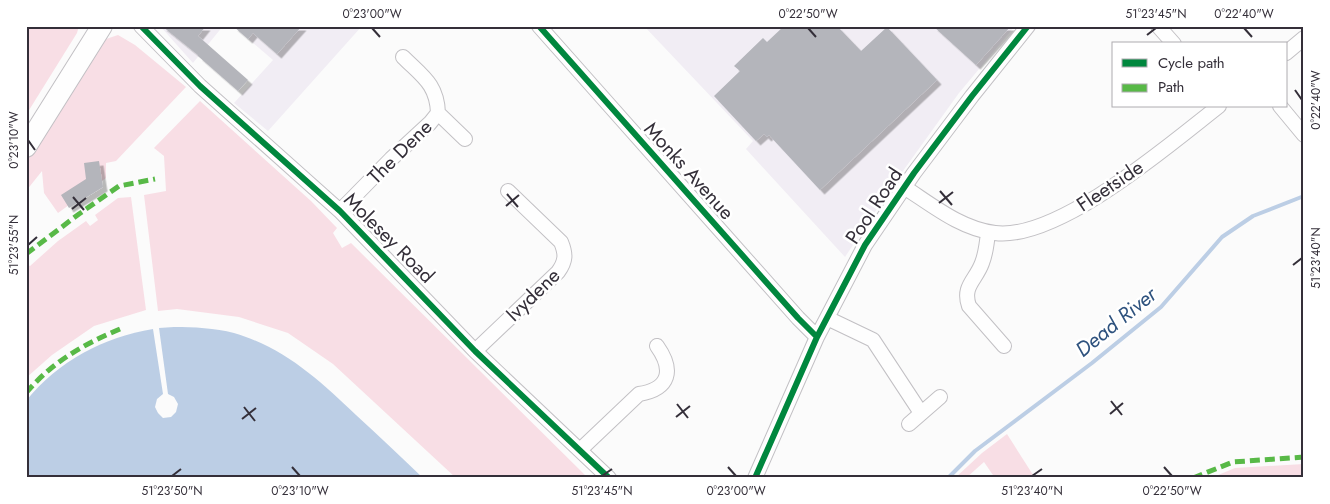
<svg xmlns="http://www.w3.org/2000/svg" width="1330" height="504" font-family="Jost,sans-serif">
<defs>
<filter id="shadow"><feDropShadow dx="4.5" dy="4.5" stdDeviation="0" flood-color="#0004"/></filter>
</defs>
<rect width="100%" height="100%" fill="#fbfbfb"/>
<path fill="#f1edf4" d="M160 26H223L193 63Z
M233 26H362L268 131 234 103 273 60Z
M644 26H1015L959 93 895 182 845 257 746 149 753 141Z"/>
<path fill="#f8dee5" d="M26 26H79L77 33 26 115Z
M118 35 135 45 186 87 116 161 106 163V178L58 213 44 193 42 171 26 191V161L106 39Z
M200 101 311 201 337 228 333 233 342 248 351 243 588 478H456L333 364 288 333 239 317 177 309 158 311 144 195 166 191 164 156 154 148Z
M131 197 146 310 94 326 52 355 26 378V264L30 266 58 241 86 221 90 226 98 220 95 215 118 198Z
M1007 434 1035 478H995L984 462 966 478H955L982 453Z
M1304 464V478H1211L1235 468Z"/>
<path fill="#bccee5" d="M174 327C194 327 215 328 234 333 285 348 319 380 356 415 379 436 401 457 423 478H26V401C58 361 104 337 153 329L163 394 157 399 155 407 158 413 163 418 171 417 176 412 178 404 174 397 168 394 159 328Z"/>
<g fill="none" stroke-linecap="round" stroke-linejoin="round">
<path stroke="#bccee5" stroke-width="4" d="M948 478 975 451 1092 363 1161 307 1222 237 1253 216 1304 196"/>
</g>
<path fill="#b4b5bb" filter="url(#shadow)" d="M162 26H206L198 36 248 80 238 91 198 56V55Z
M233 26H302L277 54 253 33 248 39Z
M784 26H837L861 51 887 27 937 80 820 190 769 135 767 137 764 134 756 141 714 96 740 71 734 66 763 38 767 42Z
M933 26H1011L976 65Z
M99 161 103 187 69 208 61 195 86 179 84 163Z"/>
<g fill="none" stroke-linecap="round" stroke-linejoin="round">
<g stroke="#c2c0c4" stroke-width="16">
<path id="minor" d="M141 26 200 86 340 211 475 351 609 478
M539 26 798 318 817 337
M1158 26 1174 44
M1286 53 1304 38
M403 57C422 76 437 84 438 113
M1280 106 1304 135
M904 187C932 205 961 229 995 233 1058 241 1169 145 1219 106
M340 211 391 159 430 123 438 113 465 139
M988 232C987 243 986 253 982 263 976 280 962 286 969 306L1004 346
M827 318 873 340 921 413
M475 351 558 272C566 261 566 254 561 242L508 191
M909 424 940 397
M580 450 639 394C670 389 674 370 657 346
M755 478 817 337 865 245 914 173 972 96 1028 26"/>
</g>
<g stroke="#c2c0c4" stroke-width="22">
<path id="secondary" d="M26 147 102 26"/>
</g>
<use href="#minor" stroke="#fefefe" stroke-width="14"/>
<use href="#secondary" stroke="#fefefe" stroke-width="20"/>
<path stroke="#58b947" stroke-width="5" stroke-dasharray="10 5" stroke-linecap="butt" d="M26 254 79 214 119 186 155 179
M26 393C52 362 84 344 120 329
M1193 478 1233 462 1304 457"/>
<g stroke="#fff" stroke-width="9">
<path id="cycleway" d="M141 26 200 86 340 211 475 351 609 478
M539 26 798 318 817 337
M755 478 817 337 865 245 914 173 972 96 1028 26"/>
</g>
<use href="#cycleway" stroke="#00873e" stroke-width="6"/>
</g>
<path fill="none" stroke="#342f39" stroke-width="2" d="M372 28 380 37M808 28 816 37M1244 28 1252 37M1147 35 1156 28M1295 90 1302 100M28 140 35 150M940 191 952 205M507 194 518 207M73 197 84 210M939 203 953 192M506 206 519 195M72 209 86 198M28 245 37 237M1293 265 1302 258M1111 401 1122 415M677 404 688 418M244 407 255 421M1110 414 1123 403M676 417 690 406M242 419 256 408M292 467 300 476M728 467 736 476M1164 467 1172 476M172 476 181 469M602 476 612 469M1032 476 1042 469"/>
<g text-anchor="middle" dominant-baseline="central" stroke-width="5" stroke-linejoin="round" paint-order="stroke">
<g font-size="20" fill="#342f39" stroke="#fff">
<text transform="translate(400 152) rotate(-45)">The Dene</text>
<text transform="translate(689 171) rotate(48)">Monks Avenue</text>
<text transform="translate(1110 186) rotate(-34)">Fleetside</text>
<text transform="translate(874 206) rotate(-57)">Pool Road</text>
<text transform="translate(389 238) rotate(45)">Molesey Road</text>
<text transform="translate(533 295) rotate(-44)">Ivydene</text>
</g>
<g font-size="21" font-style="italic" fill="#2e527e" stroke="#fff">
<text transform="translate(1116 322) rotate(-39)">Dead River</text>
</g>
</g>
<rect width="1330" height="504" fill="none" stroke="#ffffff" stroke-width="55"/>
<rect x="1112" y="42" width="175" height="65" fill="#ffffff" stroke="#aeacb0"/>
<rect x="1122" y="59" width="25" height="8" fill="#00873e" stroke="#aeacb0"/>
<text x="1158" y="68" font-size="15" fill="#342f39">Cycle path</text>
<rect x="1122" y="84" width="25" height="8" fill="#58b947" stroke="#aeacb0"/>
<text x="1158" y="92" font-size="15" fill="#342f39">Path</text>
<rect x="28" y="28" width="1274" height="448" fill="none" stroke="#342f39" stroke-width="2"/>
<g font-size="12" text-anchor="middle" fill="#342f39">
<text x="372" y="18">0°23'00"W</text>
<text x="808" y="18">0°22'50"W</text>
<text x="1156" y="18">51°23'45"N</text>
<text x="1244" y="18">0°22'40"W</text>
<text transform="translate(1316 100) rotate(-90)" y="4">0°22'40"W</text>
<text transform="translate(14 140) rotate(-90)" y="4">0°23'10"W</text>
<text transform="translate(14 245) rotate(-90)" y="4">51°23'55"N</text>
<text transform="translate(1316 258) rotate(-90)" y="4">51°23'40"N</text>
<text x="172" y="495">51°23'50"N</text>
<text x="300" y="495">0°23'10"W</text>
<text x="602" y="495">51°23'45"N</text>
<text x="736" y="495">0°23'00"W</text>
<text x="1032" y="495">51°23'40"N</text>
<text x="1172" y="495">0°22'50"W</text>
</g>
</svg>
